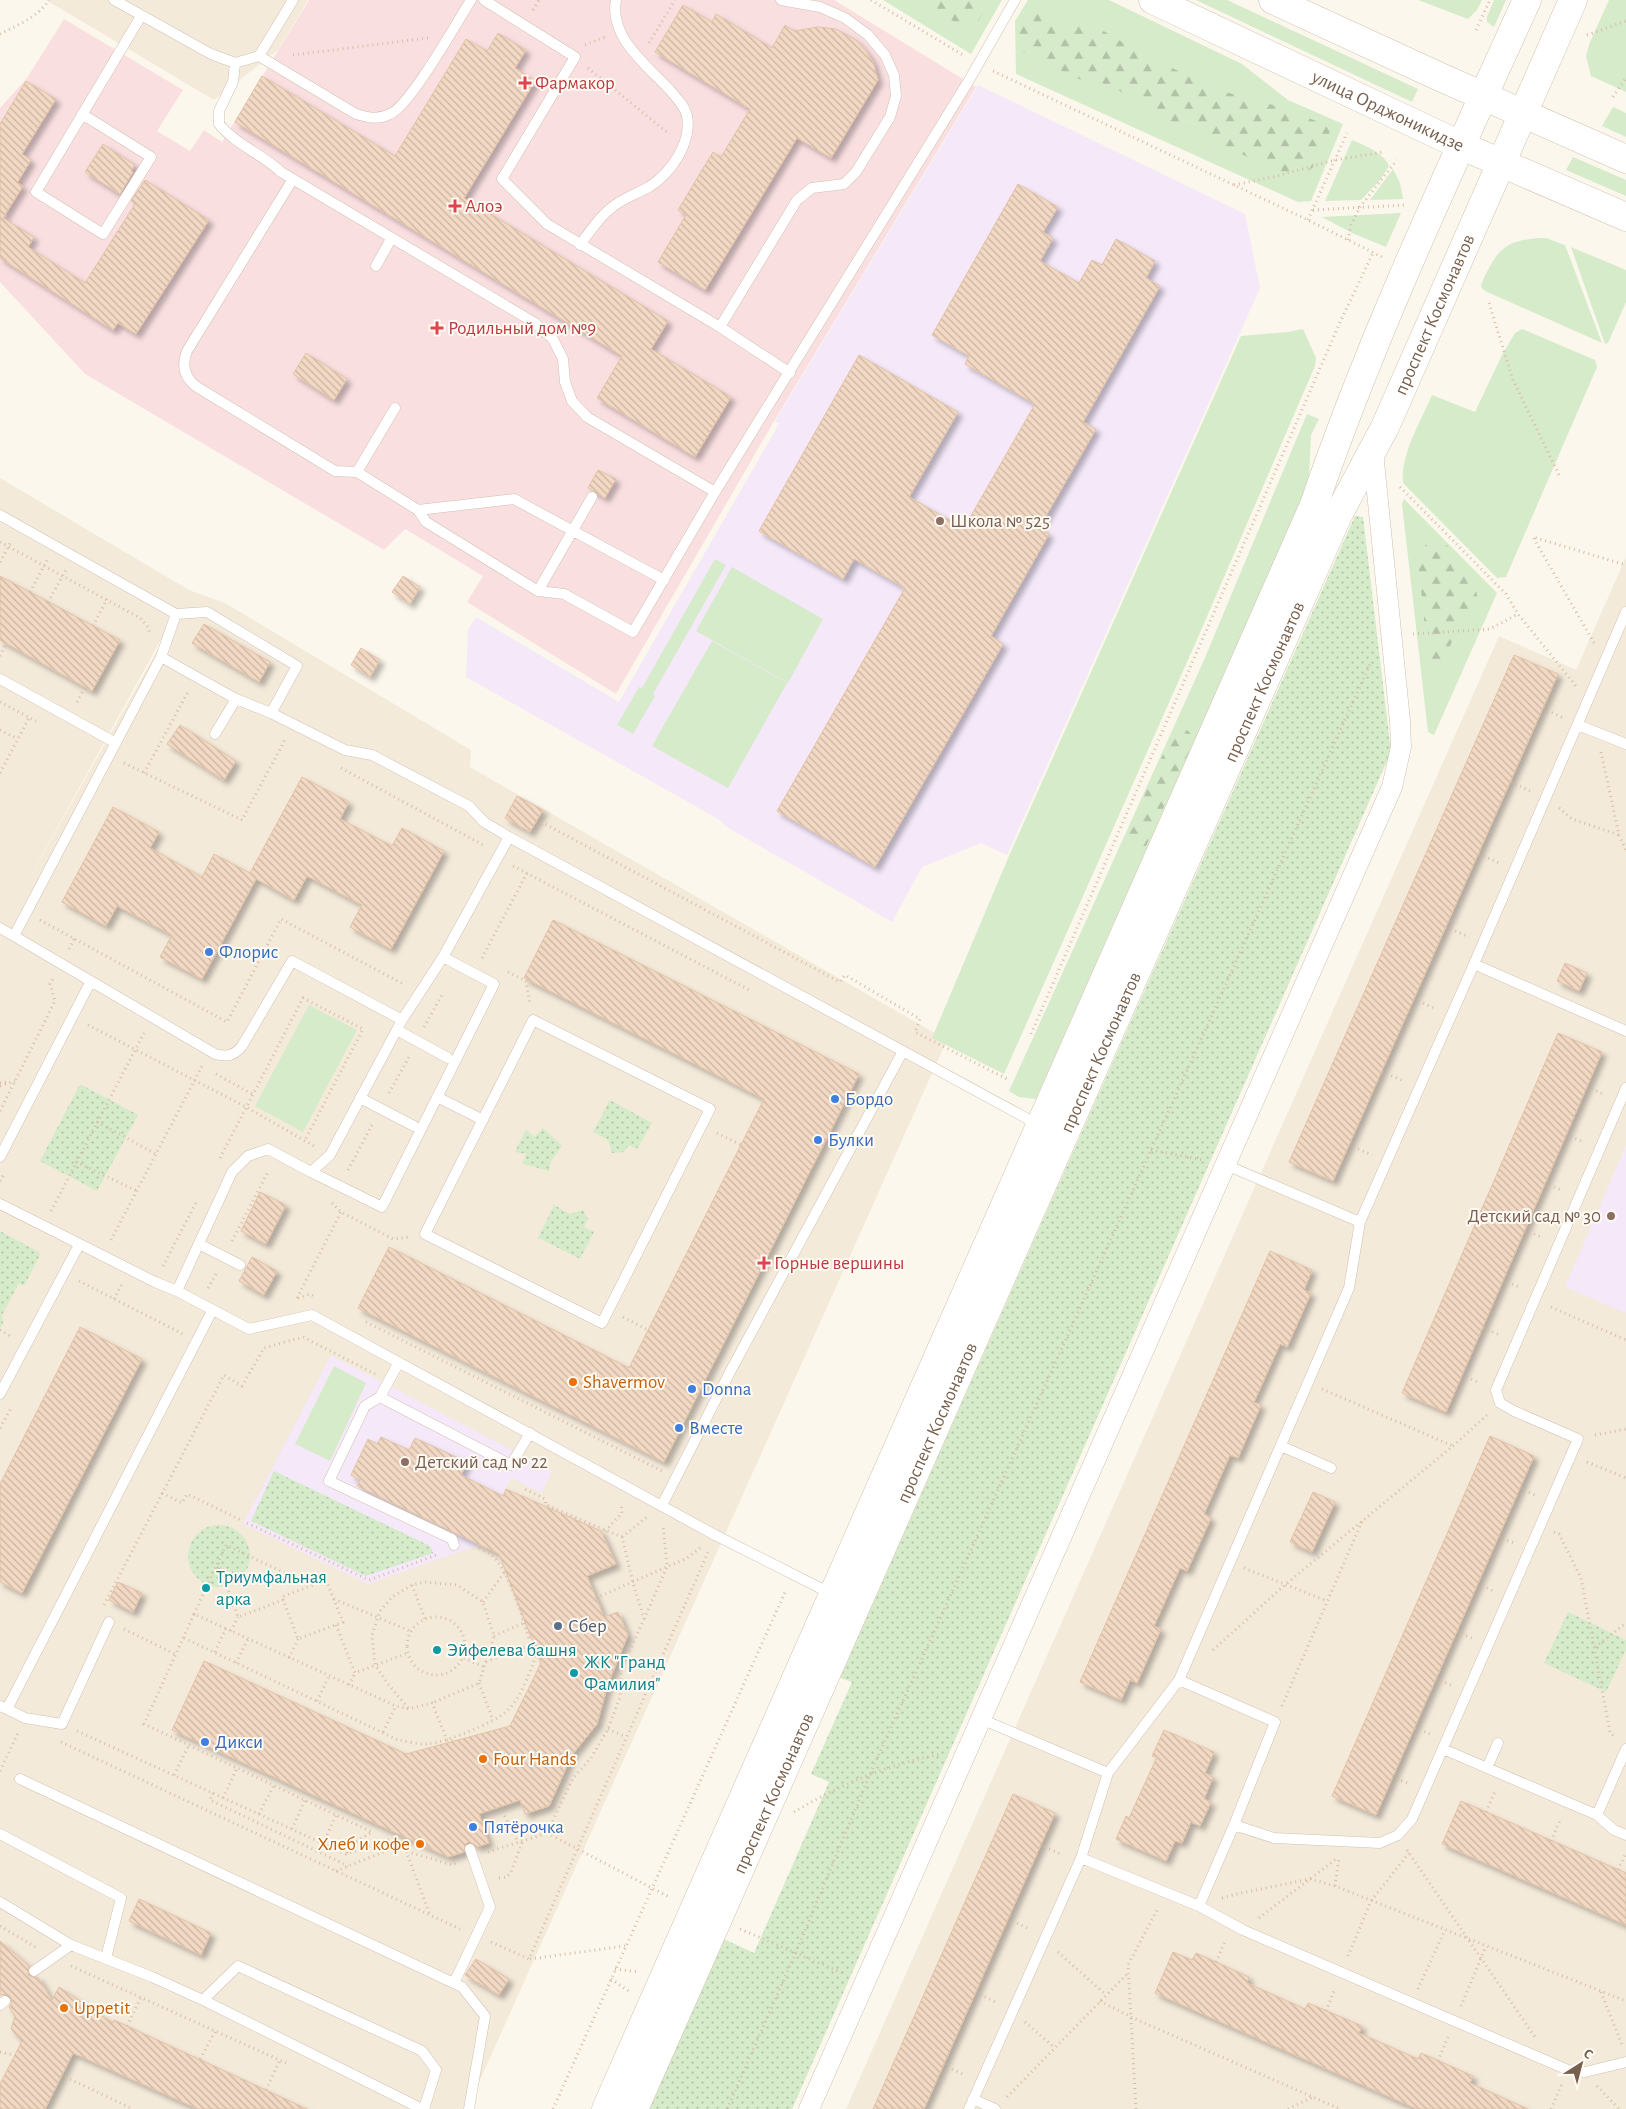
<svg xmlns="http://www.w3.org/2000/svg" width="1626" height="2109" font-family="'Alegreya Sans',sans-serif">
<defs>
<pattern id="forest-firs" width="22" height="20" patternUnits="userSpaceOnUse" patternTransform="scale(1.25)"><rect width="22" height="20" fill="#d5ebca"/><path d="M5 1l3.5 6h-7zM16 11l3.5 6h-7z" fill="#b2c2a6"/></pattern>
<pattern id="park-dots" width="8" height="8" patternUnits="userSpaceOnUse" patternTransform="scale(1.25)"><rect width="8" height="8" fill="#d5ebca"/><path d="M2 2h.1M6 6h.1" fill="none" stroke="#b2c2a6" stroke-width="1.8" stroke-linecap="round"/></pattern>
<pattern id="building-back-hatch" width="6" height="6" patternUnits="userSpaceOnUse" patternTransform="scale(1.25)"><rect width="6" height="6" fill="#f2d9c4"/><path d="M-1 5l2 2M0 0l6 6M5-1l2 2" fill="none" stroke="#c9b3a1"/></pattern>
<filter id="shadow"><feDropShadow dx="4.5" dy="4.5" stdDeviation="2.5" flood-color="#0004"/></filter>
</defs>
<rect width="100%" height="100%" fill="#fcf7ec"/>
<path fill="#f4eada" fill-rule="evenodd" d="M46 0H308L278 50 214 100Z
M0 478 189 590 225 603 471 750 470 767 947 1040 467 2109H0ZM174 616 163 640 15 904Z
M1626 557V2109H846L1499 636 1576 670Z"/>
<path fill="#f4e8f9" d="M978 85 1245 214 1260 288 1007 855 981 843 922 867 892 922 725 826 720 820 466 677 468 630 476 617 619 702 779 424 775 421Z
M1626 1145V1313L1565 1287Z
M331 1355 552 1471 542 1493 511 1478 479 1545 368 1584 243 1524Z"/>
<path fill="#fadfe1" d="M309 0H834L976 87 773 423 616 694 467 602 483 576 405 529 384 550 85 374 0 282V108L27 78 64 19 183 90 157 131 190 151 204 130 222 142Z"/>
<path fill="#d5ebca" d="M883 0H1002L971 54Z
M1028 0H1109L1242 64 1288 100 1343 124 1311 201 1298 202 1016 74 1015 21Z
M1196 0H1227L1418 89 1412 102Z
M1418 0H1482L1477 10 1468 19Z
M1494 0H1506L1494 27 1487 22V17Z
M1609 0H1626V92L1591 76 1586 56 1590 42Z
M1613 107 1626 113V137L1602 126Z
M1352 140C1364 145 1384 153 1389 166L1380 180 1361 200 1325 201Z
M1573 157 1626 180V196L1566 170Z
M1393 169 1400 183 1403 199 1370 200Z
M1401 213 1386 247 1352 233 1322 217Z
M1537 238H1546L1565 245 1602 343 1485 291 1481 287C1482 280 1486 274 1489 268 1501 245 1512 241 1537 238Z
M1571 247 1626 270V302L1608 343 1605 344Z
M1303 329 1316 358 1315 366 1199 635 1004 1074 932 1038 1009 856 1241 336 1288 332Z
M1522 329 1595 360 1597 367 1506 577 1497 578 1403 483C1400 455 1421 421 1432 395L1475 412 1502 355 1515 333Z
M1307 414 1319 419 1311 435 1309 476 1301 500 1036 1099 1019 1097 1009 1091 1204 660Z
M1404 499 1497 593 1434 735 1428 732 1402 504Z
M715 559 726 565 653 694 655 696 633 734 617 725 639 687 642 688Z
M732 567 823 619 788 683 696 631Z
M712 641 787 683 728 788 652 746Z
M309 1005 357 1030 303 1132 255 1106Z
M334 1366 366 1383 330 1461 295 1444Z"/>
<path fill="url(#forest-firs)" d="M918 0H990L976 26 963 27Z
M1035 6 1042 8 1065 24H1092L1137 51 1218 90 1273 105 1330 126C1329 151 1323 156 1307 173L1293 175 1259 163 1185 125 1158 118 1117 89 1102 83 1089 84 1023 52 1017 40 1021 18Z
M1437 534 1476 578 1475 587 1478 599 1458 626 1447 654 1438 663 1434 664 1428 658 1418 559C1425 550 1425 538 1437 534Z
M1179 730H1187L1195 738 1146 846 1135 847 1128 841 1127 834 1164 752Z"/>
<path fill="url(#park-dots)" d="M1355 516 1363 517 1391 752 792 2109H649L724 1939 754 1953 829 1782 811 1774 852 1682 840 1678Z
M80 1084 138 1115 97 1191 40 1161Z
M610 1100 652 1123 637 1149 629 1145 624 1152 612 1153 608 1140 593 1132Z
M543 1128 562 1146 551 1161 549 1171 523 1164 526 1154 515 1152 526 1129 534 1137Z
M554 1205 570 1214 583 1210 588 1219 584 1227 594 1232 580 1259 538 1238Z
M0 1231 41 1253 24 1286 19 1283 2 1315 3 1323 0 1329Z
M274 1471 430 1546 433 1553 366 1576 251 1521Z
M188 1556a31 31 0 1 1 62 0a31 31 0 1 1-62 0Z
M1568 1612 1626 1640V1650L1606 1692 1544 1663Z"/>
<path fill="url(#building-back-hatch)" stroke="#e4c1a5" filter="url(#shadow)" d="M683 5 712 22 716 14 772 48 785 25 794 31 818 27 836 29 856 40 866 51 873 62 878 80 831 158 797 138 705 290 658 262 686 215 678 210 699 175 713 152 721 157 750 109 655 52Z
M498 33 526 50 515 68 535 81 464 198 668 321 651 349 731 397 695 457 597 398 622 356 235 122 262 76 395 156 466 39 487 51Z
M26 81 56 99 22 154 31 160 17 183 23 186 3 218 34 237 28 247 85 283 135 204 131 201 145 180 209 220 136 334 118 323 113 330 0 258V124Z
M103 144 135 165 131 171 133 172 120 194 85 172Z
M1018 184 1058 207 1043 232 1053 238 1040 261 1079 283 1092 260 1102 265 1116 239 1155 261 1146 278 1160 286 1083 422 1096 429 1039 528 1049 534 991 636 1003 644 875 867 777 811 905 588 854 559 843 579 759 531 859 355 958 412 909 497 964 528 1035 404 965 364 969 356 932 335Z
M306 353 347 379 334 400 293 374Z
M598 470 616 479 605 498 588 488Z
M0 576 120 640 92 691 0 640Z
M403 576 420 587 410 604 392 592Z
M204 624 270 662 259 682 192 643Z
M361 648 380 660 370 677 351 665Z
M1514 655 1558 674 1333 1181 1289 1162Z
M180 725 236 761 224 780 167 744Z
M302 777 349 802 340 819 392 846 402 828 444 851 391 949 350 927 362 905 307 876 294 900 256 879 202 979 160 957 172 935 117 906 106 926 62 902 113 807 159 832 150 848 202 877 214 854 250 873Z
M517 796 543 810 530 832 505 818Z
M553 920 859 1074 664 1462 358 1308 389 1247 629 1368 764 1099 524 978Z
M1565 963 1587 973 1579 991 1557 981Z
M1558 1033 1602 1052 1446 1412 1402 1393Z
M260 1192 286 1205 266 1244 241 1231Z
M1270 1251 1312 1270 1304 1290 1311 1293 1287 1347 1280 1344 1254 1402 1261 1405 1238 1458 1230 1455 1204 1514 1211 1518 1187 1571 1180 1568 1154 1626 1161 1629 1137 1683 1130 1680 1121 1700 1080 1682Z
M252 1257 277 1271 264 1295 239 1281Z
M80 1327 142 1359 22 1593 0 1582V1484Z
M1490 1436 1534 1456 1376 1815 1332 1796Z
M381 1437 409 1450 415 1438 467 1462 461 1475 503 1496 506 1489 601 1531 616 1564 587 1576 604 1617 618 1612 628 1635 608 1684 597 1724 572 1755 549 1806 525 1814 520 1800 479 1814 489 1843 477 1847 474 1844 468 1842 465 1845 464 1852 448 1857 172 1730 204 1661 406 1754 510 1726 541 1663 499 1554 357 1486 360 1480 351 1475 368 1439 377 1444Z
M1313 1492 1335 1502 1312 1552 1290 1542Z
M118 1582 142 1593 133 1612 109 1600Z
M1164 1730 1214 1752 1205 1773 1213 1777 1204 1799 1211 1802 1200 1826 1191 1822 1182 1843 1175 1841 1166 1861 1116 1839 1126 1816 1129 1818 1157 1757 1152 1756Z
M1013 1794 1055 1813 1008 1919 924 2109H873Z
M1461 1801 1626 1873V1925L1442 1844Z
M139 1899 211 1933 201 1955 129 1921Z
M0 1941 29 1966 28 1975 32 1977H38L52 2000 59 1987 113 2023 114 2020 307 2109H198L73 2053 45 2109H0V2084L22 2041 11 2029 15 2016 9 2007 12 2003 11 1997 7 1994 0 1995Z
M1173 1952 1192 1960 1196 1953 1249 1977 1247 1983 1305 2009 1308 2003 1362 2026 1359 2033 1418 2059 1421 2053 1473 2076 1470 2083 1528 2109H1417L1155 1993Z
M476 1959 509 1979 499 1995 465 1975Z"/>
<g fill="none" stroke-linecap="round" stroke-linejoin="round">
<g stroke="#cfc0b1" stroke-width="11">
<path id="lane" d="M114 0 211 54 235 63 259 56 293 0
M484 0 575 57 502 179 547 224 720 327 790 373
M259 56 356 114C369 118 378 120 390 114 410 106 457 22 471 0
M235 63 233 82 219 111V124C235 144 262 154 281 172L535 323 553 339 563 359 565 382 572 401 587 417 715 492 968 82 1015 0
M82 114 151 157 103 234 36 192 141 16
M293 179 187 351C181 366 185 378 197 387L335 471 357 472
M580 245C590 231 601 215 615 205 626 197 638 193 649 187 671 173 692 143 687 116 685 106 675 96 668 88 645 64 609 36 616 0
M376 266 391 239
M720 327 797 200 812 188 844 184 856 172 890 117 896 96 894 75 885 55 868 35 845 18 820 7 781 0
M395 408 357 472 418 510 426 522 538 591 564 594 633 632 715 492
M418 510 514 499 664 580
M0 515 176 614 161 657
M538 591 592 497
M176 614 207 612 297 666 271 713
M0 679 116 743
M1578 725 1626 744
M215 734 236 699
M0 928 14 936
M1474 964 1626 1031
M402 1020 292 961 242 1046C234 1056 227 1057 215 1054L14 936 161 657 236 699 271 713 345 750 372 755 469 806 484 822 509 837 1039 1125
M533 1020 710 1109 602 1323 425 1234Z
M397 1030 448 1058
M437 1097 483 1120
M360 1098 414 1126
M0 1157 91 981
M1226 1165 1360 1222
M311 1172 382 1207 494 984 443 957
M0 1204 155 1282 177 1291 249 1329 312 1315 715 1535 832 1594
M199 1244 240 1265
M177 1291 232 1172 248 1156 268 1149 311 1172 330 1155 402 1020 443 957 509 837
M399 1362 380 1397 511 1465 530 1433
M0 1394 79 1245
M380 1397 365 1406 329 1481 452 1539 454 1545
M1281 1446 1331 1468
M662 1505 730 1372 903 1051
M1179 1680 1275 1722 1234 1825
M0 1706 7 1709 212 1311
M7 1709 25 1718 62 1724 109 1622
M981 1719 1108 1773
M1443 1749 1597 1815 1614 1830 1626 1835
M1487 1768 1498 1743
M20 1779 462 1987 485 2016 469 2109
M1597 1815 1626 1749
M0 1834 121 1898 106 1958
M1081 1858 1199 1906 1243 1930 1568 2070 1585 2072 1626 2062
M0 1902 71 1945 152 1977 203 2000 422 2109
M1199 1906 1234 1825 1274 1838 1380 1843 1398 1835 1412 1819 1578 1439 1514 1411 1500 1403 1496 1390 1626 1088
M34 1971 71 1945
M454 1983 490 1907 470 1849
M203 2000 238 1966 422 2051 436 2070 424 2109
M0 2005 5 2001
M973 2099 995 2109
M969 2109 1081 1858 1108 1773 1179 1680 1349 1288 1360 1222 1474 964 1626 612"/>
</g>
<g stroke="#cfc0b1" stroke-width="21">
<path id="street" d="M809 2109 1392 787 1401 747 1400 721 1373 452"/>
</g>
<g stroke="#d2c1af" stroke-width="29">
<g id="secondary">
<path id="s1" d="M1153 0 1462 146 1626 217"/>
<path d="M1273 0 1438 76 1626 159"/>
<path d="M606 2109 1314 505C1373 332 1452 166 1527 0"/>
<path id="s2" d="M634 2109 1338 515 1385 427 1573 0"/>
</g>
</g>
<path stroke="#d7bda6" stroke-width="3" stroke-dasharray="1 4" stroke-linecap="butt" d="M871 0 963 55
M533 10 539 0
M1476 30 1490 0
M0 34C18 25 38 17 49 0
M1587 35 1626 21
M649 43 675 0
M585 45 605 37
M293 55 428 38
M588 68 668 133
M993 71 1308 220 1384 258
M1613 97 1626 78
M1234 185 1273 177 1335 160 1384 152
M1313 210 1406 205
M1308 220 1347 133
M1348 240 1351 225 1360 207 1397 160
M1489 303 1513 380 1559 475
M1400 487 1506 594 1518 614 1576 686
M0 542 140 618 148 627 150 634
M0 562 12 540
M30 592 47 560
M48 602 66 570
M93 626 107 599
M1413 634 1490 629 1518 614
M1594 643 1533 537 1626 565
M0 656 6 644
M0 702 36 721
M77 702 85 687
M1543 708 1563 718
M0 730 18 739
M1601 752 1619 835 1626 850
M124 763 242 820 286 738
M341 768 485 846
M0 773 30 716
M144 773 189 690
M1511 782 1530 791
M1559 808 1572 819 1619 835
M535 832 543 823 840 982 845 975 920 1019 915 1032 1009 1080
M1479 854 1499 863
M513 866 751 991
M40 920 227 1022 281 919 405 985
M1446 927 1469 937
M69 949 74 939
M482 958 527 873
M508 972 526 981 530 1004
M1414 999 1436 1009
M88 1025 246 1107 314 1146
M424 1027 442 995
M1031 1034 1341 320 1373 253
M1382 1072 1404 1081
M216 1074 252 1094
M0 1083 7 1082
M0 1086 15 1081
M1587 1087 1605 1095
M389 1093 409 1057
M0 1111 55 1001 50 984 53 979
M97 1122 156 1154
M717 1133 741 1145
M1566 1135 1584 1142
M1349 1145 1372 1155
M1151 1150 1203 1160
M220 1158 303 998 363 1029 305 1140
M76 1162 137 1191
M348 1170 373 1123
M806 1178 814 1183
M0 1181 4 1174
M1545 1183 1563 1191
M332 1203 341 1212 393 1239 408 1237
M51 1211 144 1033
M1525 1230 1543 1238
M111 1240 202 1066
M232 1241 269 1170
M163 1266 197 1201
M1503 1280 1521 1288
M79 1281 183 1334
M208 1288 217 1272
M297 1298 341 1212
M298 1298 310 1294 315 1297
M114 1299 122 1284
M1551 1307 1626 1340
M623 1317 648 1330
M366 1322 662 1471
M1483 1328 1500 1335
M0 1330 12 1337
M1462 1375 1480 1383
M1322 1389 1453 1446
M0 1428 11 1408
M1595 1435 1626 1429
M1587 1462 1626 1478
M1520 1488 1535 1495
M162 1493 182 1503 187 1494 243 1521
M247 1523 369 1580 439 1554
M605 1531 622 1513 621 1503
M1554 1532 1559 1534 1581 1578 1610 1732 1615 1738
M622 1537 647 1517
M1498 1537 1514 1543
M218 1563 238 1617 283 1600
M1244 1568 1327 1601
M326 1580 343 1622 298 1639 282 1597Z
M1478 1583 1493 1591
M412 1585 425 1619
M596 1598 687 1558 701 1547
M334 1599 410 1631
M483 1602 504 1573
M104 1605 224 1375 242 1386 264 1348 303 1337 375 1374
M194 1614 226 1545 310 1585
M407 1646a29 29 0 1 1 58 0a29 29 0 1 1-58 0Z
M644 1619 667 1567 663 1525
M336 1625 355 1673 408 1653
M124 1629 177 1655
M231 1631 238 1617
M1457 1632 1472 1638
M494 1636 526 1622
M184 1638 398 1740C407 1741 419 1745 428 1744 446 1742 495 1723 508 1710 521 1697 528 1676 535 1659 526 1631 512 1573 491 1554 487 1551 481 1549 477 1547
M1595 1647 1626 1623
M1213 1650 1286 1584 1453 1446 1487 1415
M215 1652 226 1628
M289 1658 298 1639
M464 1658 484 1667
M486 1662 531 1645
M236 1663 248 1639
M1436 1679 1451 1685
M479 1683 493 1720
M349 1685 355 1673
M317 1701 329 1676
M1282 1706 1363 1519
M408 1708 388 1684 375 1665 372 1635 380 1611 392 1597 412 1585 425 1582 457 1585 483 1602 494 1636 479 1683 432 1703
M1415 1728 1430 1734
M608 1729 626 1737
M77 1731 346 1854 394 1838 406 1851 452 1865 456 1863
M383 1732 396 1706
M61 1742 460 1929
M0 1771 18 1733
M174 1775 189 1745
M1392 1777 1410 1784
M213 1793 210 1800 348 1866
M223 1798 237 1768
M500 1807 518 1842
M794 1812C839 1785 889 1764 941 1754
M1486 1812 1496 1789
M259 1814 274 1785
M292 1829 305 1800
M547 1833 671 1898
M1551 1841 1561 1818
M323 1844 336 1815
M1040 1845 1063 1855
M1407 1850 1535 2037
M406 1851 430 1915
M488 1852 547 1833 573 1778 591 1758 608 1729 620 1697 621 1670 644 1619 633 1583 622 1537 546 1505 545 1499 523 1488
M347 1853 354 1843 372 1832 144 1724 194 1614 396 1706 409 1709 432 1703 447 1740 453 1741
M1618 1870 1626 1853
M336 1871 401 1845
M499 1878 507 1877 511 1872 523 1840
M1335 1886 1339 1857
M1222 1898 1236 1894 1310 1879 1335 1886 1626 2001
M1259 1918 1336 1859
M1008 1919 1030 1929
M0 1926 37 1948
M740 1929 845 1974
M491 1942 529 1959 709 1550
M1058 1952 1106 1995
M1348 1956 1371 1901 1409 1853
M530 1959 625 1946
M1216 1962 1226 1939
M71 1966 286 2063
M615 1969 639 1972
M611 1979 630 1992
M1418 1989 1445 1930
M976 1992 997 2003
M1601 1992 1622 2045
M1100 2001 1131 2017 1340 2109
M1461 2006 1486 1946
M1326 2011 1335 1988
M1025 2022 1055 2048
M127 2026 141 1997
M0 2052 14 2055
M200 2059 216 2030
M1438 2061 1448 2037
M943 2065 965 2075
M61 2075 133 2109
M1597 2086 1619 2109
M266 2090 280 2060
M1007 2097 1128 1973
M553 2109 786 1590
M727 2109 796 1952 870 1774 1371 662
M1136 2109 1128 1965 1158 1908
M1288 2109 1313 2097
M1551 2109 1562 2084"/>
<use href="#lane" stroke="#fff" stroke-width="10"/>
<use href="#street" stroke="#fff" stroke-width="20"/>
<use href="#secondary" stroke="#fff" stroke-width="28"/>
</g>
<g fill="#e0444e" stroke="#fffbf3" stroke-width="2">
<path d="M522.5 75.5h5v5h5v5h-5v5h-5v-5h-5v-5h5z"/>
<path d="M452.5 198.5h5v5h5v5h-5v5h-5v-5h-5v-5h5z"/>
<path d="M434.5 320.5h5v5h5v5h-5v5h-5v-5h-5v-5h5z"/>
<path d="M761.5 1255.5h5v5h5v5h-5v5h-5v-5h-5v-5h5z"/>
</g>
<g fill="#8d6e63" stroke="#fffbf3" stroke-width="2">
<circle cx="940" cy="521" r="5"/>
<circle cx="1611" cy="1216" r="5"/>
<circle cx="405" cy="1462" r="5"/>
</g>
<g fill="#3f7fe0" stroke="#fffbf3" stroke-width="2">
<circle cx="209" cy="952" r="5"/>
<circle cx="835" cy="1099" r="5"/>
<circle cx="818" cy="1140" r="5"/>
<circle cx="692" cy="1389" r="5"/>
<circle cx="679" cy="1428" r="5"/>
<circle cx="205" cy="1742" r="5"/>
<circle cx="473" cy="1827" r="5"/>
</g>
<g fill="#e8710a" stroke="#fffbf3" stroke-width="2">
<circle cx="573" cy="1382" r="5"/>
<circle cx="483" cy="1759" r="5"/>
<circle cx="420" cy="1844" r="5"/>
<circle cx="64" cy="2008" r="5"/>
</g>
<g fill="#0f9aa8" stroke="#fffbf3" stroke-width="2">
<circle cx="206" cy="1588" r="5"/>
<circle cx="437" cy="1650" r="5"/>
<circle cx="574" cy="1673" r="5"/>
</g>
<circle fill="#5c6f8a" stroke="#fffbf3" stroke-width="2" cx="558" cy="1626" r="5"/>
<g text-anchor="middle" dominant-baseline="central" stroke-width="4" stroke-linejoin="round" paint-order="stroke">
<g font-size="19" fill="#be3a42" stroke="#fffbf3" text-anchor="start">
<text x="535" y="83">Фармакор</text>
<text x="465" y="206">Алоэ</text>
<text x="448" y="328">Родильный дом №9</text>
<text x="774" y="1263">Горные вершины</text>
</g>
<g font-size="19" fill="#78604e" stroke="#fffbf3">
<text stroke="none"><textPath href="#s1" startOffset="260">улица Орджоникидзе</textPath></text>
<text stroke="none"><textPath href="#s2" startOffset="1965">проспект Космонавтов</textPath></text>
<text stroke="none"><textPath href="#s2" startOffset="1560">проспект Космонавтов</textPath></text>
<text stroke="none"><textPath href="#s2" startOffset="1155">проспект Космонавтов</textPath></text>
<text stroke="none"><textPath href="#s2" startOffset="750">проспект Космонавтов</textPath></text>
<text stroke="none"><textPath href="#s2" startOffset="345">проспект Космонавтов</textPath></text>
</g>
<g font-size="19" fill="#785e54" stroke="#fffbf3" text-anchor="start">
<text x="950" y="521">Школа № 525</text>
<text x="1601" y="1216" text-anchor="end">Детский сад № 30</text>
<text x="415" y="1462">Детский сад № 22</text>
</g>
<g font-size="19" fill="#366cbe" stroke="#fffbf3" text-anchor="start">
<text x="219" y="952">Флорис</text>
<text x="845" y="1099">Бордо</text>
<text x="828" y="1140">Булки</text>
<text x="702" y="1389">Donna</text>
<text x="689" y="1428">Вместе</text>
<text x="215" y="1742">Дикси</text>
<text x="483" y="1827">Пятёрочка</text>
</g>
<g font-size="19" fill="#c56008" stroke="#fffbf3" text-anchor="start">
<text x="583" y="1382">Shavermov</text>
<text x="493" y="1759">Four Hands</text>
<text x="410" y="1844" text-anchor="end">Хлеб и кофе</text>
<text x="74" y="2008">Uppetit</text>
</g>
<g font-size="19" fill="#0d838f" stroke="#fffbf3" text-anchor="start">
<text x="216" y="1577">Триумфальная<tspan x="216" dy="22">арка</tspan></text>
<text x="447" y="1650">Эйфелева башня</text>
<text x="584" y="1662">ЖК "Гранд<tspan x="584" dy="22">Фамилия"</tspan></text>
</g>
<g font-size="19" fill="#4e5e75" stroke="#fffbf3" text-anchor="start">
<text x="568" y="1626">Сбер</text>
</g>
</g>
<g transform="translate(1581 2064) rotate(36)" stroke="#fffbf3" stroke-width="4" paint-order="stroke">
<path d="M0-4L9 19L0 12L-9 19Z" fill="#78604e"/>
<text y="-8" font-size="14" font-weight="bold" text-anchor="middle" fill="#78604e">С</text>
</g>
</svg>
